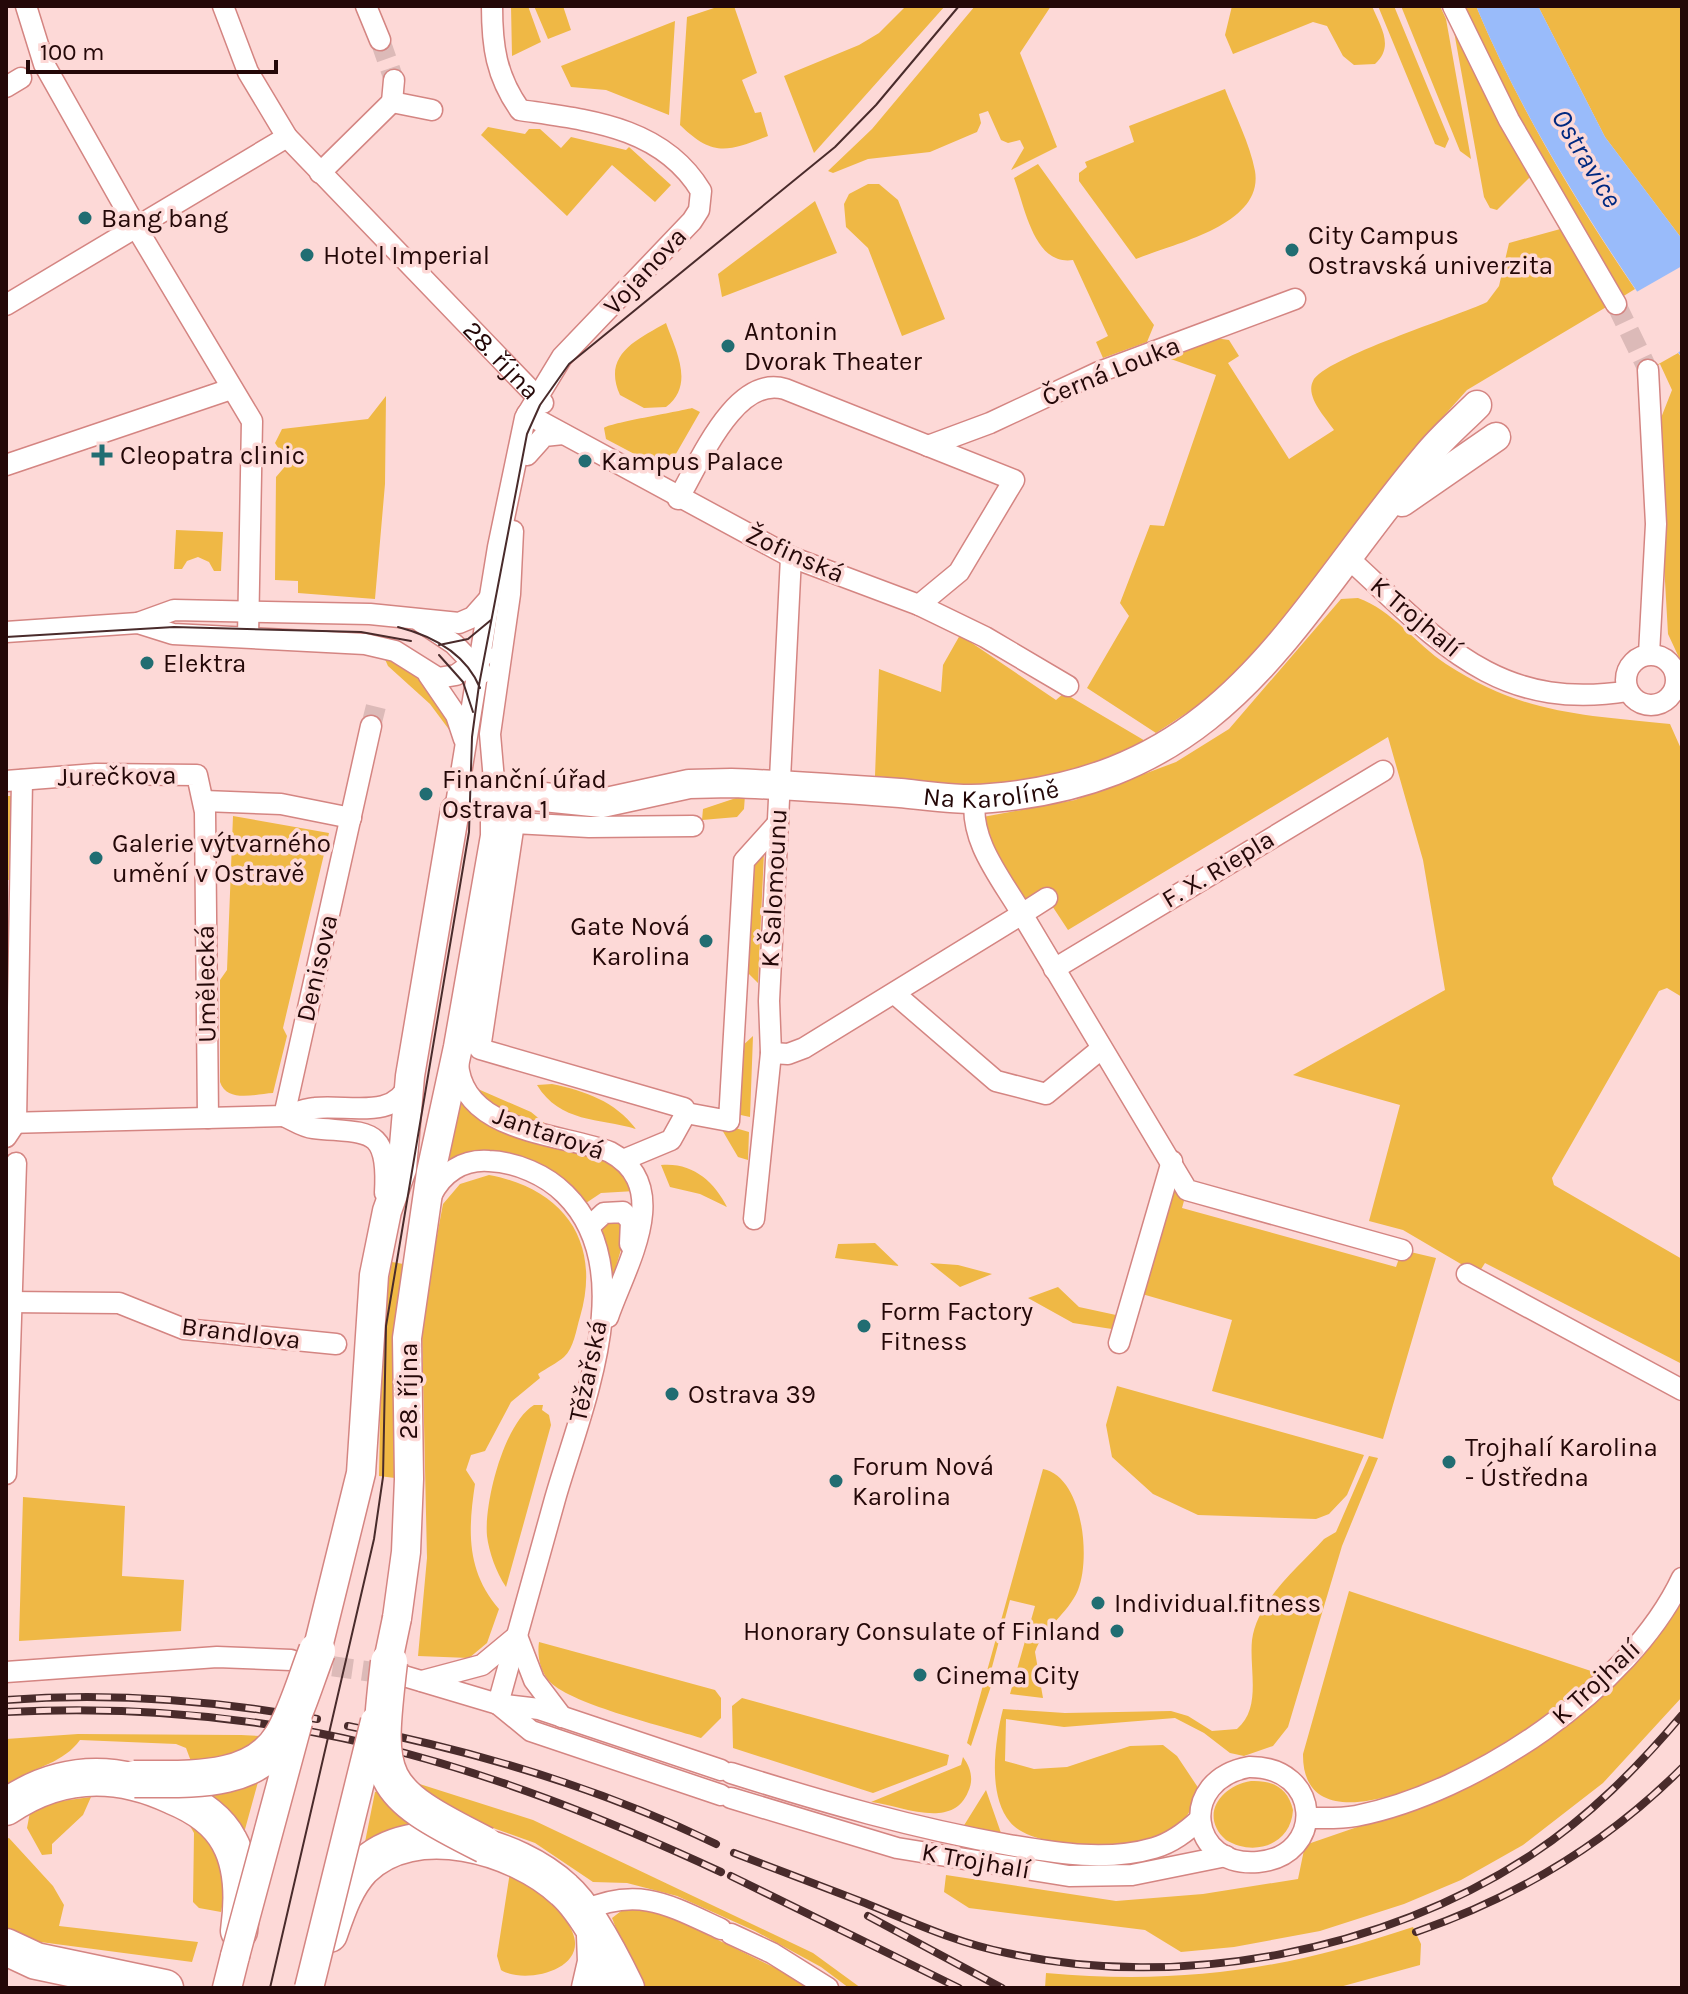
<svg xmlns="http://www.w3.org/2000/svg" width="1688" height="1994" font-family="Karla,sans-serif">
<rect width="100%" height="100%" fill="#fdd9d7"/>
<path fill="#efb845" d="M511 6H528L541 42 512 56Z
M534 6H563L571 30 548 39Z
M720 6H734L757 73 742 80 755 113 761 112 768 136C727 152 713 157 680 125L687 17Z
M906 6H945L814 153 784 76 859 45 879 33Z
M975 6H1051L1020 53 1057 147 1011 170 1024 148 1020 140 1008 143 1001 140 988 111 979 114 981 123 977 132 930 152 868 159 833 173 828 171 872 129Z
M1232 6H1372C1380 26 1395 46 1375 64L1354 65 1343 56 1327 26 1313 22 1233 54 1225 35Z
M1378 6H1394L1449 139 1445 148 1435 144Z
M1401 6H1440L1446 19 1471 159 1460 151Z
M1465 6H1476C1518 106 1574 199 1635 289L1622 297 1524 129Z
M1538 6H1682V239L1605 137Z
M1451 15 1533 174 1497 210 1490 208 1484 197Z
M675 21 669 115 606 90 571 87 561 66Z
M1225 89C1235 115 1250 144 1255 171 1264 225 1175 243 1136 259L1079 181V173L1087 167 1085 162 1134 142 1129 126Z
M488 127 525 134 529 129H540L561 148 571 137 626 150 629 147 671 185 655 202 612 165 567 216 481 135Z
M1038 164 1154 325 1147 342 1103 358 1096 342 1108 336 1073 260C1034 266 1025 207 1014 178Z
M868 184H879L898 200 945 319 902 336 868 248 846 227 844 204 849 194Z
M815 201 837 253 722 297 718 274Z
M1564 228 1608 306 1467 390 1424 438 1243 676 1156 733 1087 688 1129 616 1120 603 1150 525 1164 526 1216 375 1168 358 1215 338 1229 340 1239 356 1228 363 1289 459 1334 430C1326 418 1305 397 1313 381 1324 358 1458 316 1487 302L1499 286 1509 243Z
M666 323C676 351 695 385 666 407L644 408 620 395C602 355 636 340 666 323Z
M1678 353 1682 358V664L1668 634 1662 528 1659 423 1672 390 1660 364 1648 370Z
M386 396 385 484 375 599 298 593V581L275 580 276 477 288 463 275 443 282 429 368 419Z
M692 408 700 412 669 466 659 467 606 439 604 428C609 423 677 412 692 408Z
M176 530 223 532 221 571H214L209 562 198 557 187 561 182 569H174Z
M1358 598C1392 610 1416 644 1446 664 1522 714 1583 715 1670 724L1682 751V997L1667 988 1659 991 1552 1178 1554 1185 1682 1259V1364L1485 1263 1478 1274 1403 1230 1369 1221 1400 1105 1293 1075 1445 990 1423 860 1388 737 1068 930 1043 892 1018 907 972 819 1075 800 1176 762 1229 729 1341 599Z
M960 635 1056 700 1064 693 1147 742 1107 767 996 788 875 776 879 669 941 692 943 665Z
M384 657C425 675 440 704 459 743L430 704 388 666Z
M745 795 744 809 737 817 702 820 703 809Z
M6 796H11V880H6Z
M233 816 329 833 283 1028 287 1036 273 1093C255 1094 227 1103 220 1082V980L227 970Z
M770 840V852H764L758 983 744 969 749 867Z
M753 1036 750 1117 736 1114 740 1048Z
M552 1084C585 1091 615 1101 636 1129 599 1118 560 1123 537 1085Z
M471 1086 531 1112 553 1130 497 1113Z
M454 1091 469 1106 618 1164 635 1191 601 1193 586 1203C552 1161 493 1135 443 1162Z
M718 1123 749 1132 748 1160 738 1157Z
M661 1165C692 1162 714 1181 727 1207L700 1194 670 1187Z
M489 1175C564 1189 602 1242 580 1317 576 1330 574 1348 564 1357 557 1363 547 1368 538 1374L540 1378 511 1402 485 1451 471 1455 466 1470 475 1484C468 1530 466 1571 499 1609L487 1643 469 1658 418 1656 427 1558 422 1332 429 1278 443 1204 460 1184Z
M1171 1187 1187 1190 1182 1208 1396 1267 1402 1250 1436 1258 1383 1439 1212 1391 1232 1320 1142 1294Z
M614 1216 627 1229 610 1287 602 1226Z
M875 1243 899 1266 835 1258 838 1244Z
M392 1262 409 1265 395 1478 379 1476 382 1316Z
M930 1263 958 1265 992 1274 960 1287Z
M1058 1287 1079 1307 1116 1315 1112 1329 1073 1323 1028 1298Z
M1117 1386 1364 1455 1347 1495 1329 1514 1316 1519 1198 1515 1153 1494 1112 1457 1106 1425Z
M534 1405H543L542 1410 549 1415 551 1425 506 1587C496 1572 489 1552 487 1536 484 1503 504 1423 534 1405Z
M1369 1456 1378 1458 1342 1546 1288 1727 1273 1746 1244 1756 1230 1753 1204 1733 1175 1718 1064 1727 1006 1719 1005 1761 1034 1769 1067 1767 1130 1746 1163 1745 1177 1756 1199 1789C1193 1804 1188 1820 1174 1830 1143 1851 1035 1853 1010 1822 987 1794 995 1741 1003 1709L1065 1713 1171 1711 1188 1716 1212 1731 1237 1729C1262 1708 1249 1670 1252 1640 1257 1600 1299 1567 1324 1539L1336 1532Z
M1043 1469C1083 1477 1091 1558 1078 1590 1068 1614 1043 1628 1035 1652L1043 1698 1010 1694 1035 1606 1010 1600 988 1682 991 1686 971 1746 967 1743Z
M23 1497 125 1506 122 1576 184 1580 181 1631 19 1641Z
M1349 1591 1597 1673C1571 1697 1544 1718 1515 1737 1474 1764 1302 1859 1303 1754Z
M1682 1598V1697L1603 1783 1523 1845 1461 1880 1404 1904 1320 1931 1234 1947 1181 1952 1145 1930 969 1908 944 1892 946 1875 1116 1901 1203 1894 1298 1879 1305 1845 1456 1793 1536 1748 1577 1716 1651 1642Z
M539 1642 715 1690 721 1698V1718L701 1738C667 1727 573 1705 550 1682 540 1671 537 1656 539 1642Z
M742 1698 949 1755 947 1765 873 1793 733 1748 732 1706Z
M78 1734 241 1735 261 1736 239 1754 192 1764 186 1748 176 1744 80 1740C62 1765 30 1768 6 1785V1739Z
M963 1757C971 1768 974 1780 968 1792 952 1831 900 1805 871 1802L961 1765Z
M254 1776 258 1782 244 1833 193 1790Z
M407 1780 533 1820 813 1953 861 1988H849L821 1967 755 1931 677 1896 627 1883 593 1882 535 1843 454 1814Z
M1251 1781C1273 1780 1288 1788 1293 1810 1291 1845 1254 1857 1226 1840 1199 1816 1220 1786 1251 1781Z
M382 1790 432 1833 369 1847 365 1842 375 1792Z
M986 1790 1001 1833 963 1827Z
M91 1797 83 1815 52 1844V1854L42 1855 27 1828 30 1812 54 1802Z
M186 1819C217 1839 230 1875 221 1912L199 1908 193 1902 194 1833Z
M9 1838 53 1886 64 1905 59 1926 198 1942 192 1962 10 1938 6 1933V1839Z
M510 1872C532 1886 561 1905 572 1931 590 1970 524 1985 501 1970L497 1956Z
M629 1905 663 1913 816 1988H639L612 1918Z
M1413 1927 1421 1944 1420 1965 1336 1988H1045L1046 1973C1180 1985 1285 1970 1413 1927Z"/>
<path fill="#99bbfa" d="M1476 6H1538L1605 137 1682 239V358C1605 245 1529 133 1476 6Z"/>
<path fill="#fdd9d7" d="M1682 266V350L1674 355 1633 294Z"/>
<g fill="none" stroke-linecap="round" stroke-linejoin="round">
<path stroke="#dcbab8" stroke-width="20" stroke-dasharray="20 10" stroke-linecap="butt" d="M380 40 394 80
M1616 304 1648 370
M371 726 376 706
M303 1662 394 1675"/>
<g stroke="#d48582" stroke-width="23">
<g id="street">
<path d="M26 6 44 64 136 227 252 421 248 637"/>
<path id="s1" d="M223 6 248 72 287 137 543 403"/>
<path d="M366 6 380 40"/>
<path d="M1453 6 1509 120 1616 304"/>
<path d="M6 87 21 78"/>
<path d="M392 102 432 110"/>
<path d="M392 102 394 80"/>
<path d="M320 173 392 102"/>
<path d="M6 305 287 137"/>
<path d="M1648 370 1656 524 1649 654"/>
<path d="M527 414 791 557 919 605 985 637 1068 686"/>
<path d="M928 446 990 423 1099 372 1295 299"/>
<path d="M527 455 544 436 563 434"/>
<path d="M6 465 231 389"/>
<path d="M678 499C699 464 735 374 785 389L1014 480 959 572 919 605"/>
<path d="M1347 557C1436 638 1495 713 1628 691"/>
<path d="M421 622 454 644 482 673"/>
<path d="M138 623 174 610 370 614 459 623 473 617 489 599"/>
<path d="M6 632 138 623 173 634 365 644 395 651 438 678 456 675 484 655"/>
<circle cx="1651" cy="680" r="25"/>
<path d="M428 674 456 715 464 739"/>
<path d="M6 781 96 774 197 775 205 812 208 1118"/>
<path d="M495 792 490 734 510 594 513 531"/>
<path d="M975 798C969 841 1001 878 1022 914L1047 898"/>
<path d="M204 801 281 804 351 818"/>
<path d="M455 810 498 547 525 418 562 357 692 221 699 210 701 191C662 126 587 120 520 110 496 76 492 46 492 6"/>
<path d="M1054 969 1383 771"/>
<path d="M895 994 996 1081 1046 1094 1101 1049"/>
<path d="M771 1053 788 1054 804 1048 1022 914 1187 1190 1402 1250"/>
<path d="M458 1062C461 1133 560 1133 610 1152 675 1187 625 1267 608 1317"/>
<path d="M686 1113 729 1121 744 861 778 823"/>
<path d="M284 1116 371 726"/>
<path d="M284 1116C293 1120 303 1127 313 1128 367 1134 389 1124 385 1193"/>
<path d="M6 1123 284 1116C294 1113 305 1109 315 1108 347 1104 395 1121 409 1083"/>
<path d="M6 1137 16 1122 22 780"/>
<path d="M623 1160 671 1140 686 1113 684 1108 480 1049 514 823 589 827 693 826"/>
<path d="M431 1196C442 1173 463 1159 489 1161 516 1162 546 1175 565 1194 643 1271 580 1411 555 1499 536 1568 517 1636 498 1704"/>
<path d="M754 1219 771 1053 769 1001 791 557"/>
<path d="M590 1226 604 1213 623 1212 631 1221 630 1244"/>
<path d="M1467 1274 1682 1390"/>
<path d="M6 1302 119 1303 184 1329 336 1344"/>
<path d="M1119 1343 1172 1161"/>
<path d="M6 1474 16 1163"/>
<path d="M517 1636 534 1680 562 1717"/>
<path d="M6 1672 217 1657 291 1660"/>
<path d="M404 1676 498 1704 539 1709 721 1770"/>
<path d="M422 1681 482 1665 517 1636"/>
<path d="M498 1704 531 1731 721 1795"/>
<path d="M1249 1767C1322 1766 1326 1856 1258 1862 1189 1868 1177 1780 1249 1767Z"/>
<path d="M731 1773C823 1802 913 1828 1009 1845 1056 1853 1106 1862 1154 1848 1172 1843 1186 1832 1200 1819"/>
<path d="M731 1798 897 1848 1069 1876 1132 1875 1226 1856"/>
<path d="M1307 1818C1323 1818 1340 1819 1356 1816 1474 1793 1630 1689 1682 1578"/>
<path d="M583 1911C638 1886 669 1905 721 1929"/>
<path d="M731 1934 772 1953 828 1988"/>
</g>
</g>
<g stroke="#d48582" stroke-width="31">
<g id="secondary">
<path d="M1402 502 1496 437"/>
<path d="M397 1618 406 1552 409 1479 407 1338 431 1172 458 1047 495 836V792"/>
<path id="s2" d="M317 1651 361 1473 374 1275 387 1211 402 1169 410 1076 455 810 495 792 602 803 689 784 731 783C787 785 844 789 900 793 930 796 961 801 991 798 1229 778 1290 619 1426 457 1441 438 1460 422 1477 405"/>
<path d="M227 1988 235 1956"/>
</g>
</g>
<g stroke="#d48582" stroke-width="39">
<path id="highway" d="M6 1807C60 1770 116 1769 173 1796 195 1805 218 1820 229 1841 244 1868 243 1902 239 1931
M329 1934C337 1911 345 1886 362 1868 414 1816 517 1846 564 1890 586 1909 613 1961 626 1988
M6 1947 36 1961 165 1988
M590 1988 596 1962 595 1935"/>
</g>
<use href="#street" stroke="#fff" stroke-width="20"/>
<use href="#secondary" stroke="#fff" stroke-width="28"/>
<use href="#highway" stroke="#fff" stroke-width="36"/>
<path stroke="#492b2b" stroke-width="2" d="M398 627C433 636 466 654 480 688
M6 637 174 627 361 632 411 641
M439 645 468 639 491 620
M439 655 463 682 473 712
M270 1988 374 1539 383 1477 386 1326 469 832 472 737 479 685 527 434 540 405 569 364 835 147 876 105 959 6"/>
<g stroke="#492b2b" stroke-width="8">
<path id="rail" d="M6 1700C110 1692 214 1700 317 1719
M6 1712C272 1698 482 1761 721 1872
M348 1726C475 1751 599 1787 716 1844
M734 1853C778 1870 821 1886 865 1903 912 1922 957 1943 1007 1953 1179 1991 1384 1952 1531 1855 1590 1816 1637 1768 1682 1715
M731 1876 959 1988
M868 1916 1002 1988
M1416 1932C1517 1897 1606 1844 1682 1768"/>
</g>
<use href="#rail" stroke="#fdd9d7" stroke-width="5" stroke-dasharray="15" stroke-linecap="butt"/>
<g stroke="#d48582" stroke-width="31" stroke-linecap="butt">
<path id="secondary-bridge" d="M384 1680 397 1618
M235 1956 298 1722
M309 1988 375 1721"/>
</g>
<g stroke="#d48582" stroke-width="39" stroke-linecap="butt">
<path id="highway-bridge" d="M389 1662C375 1781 375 1790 485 1845
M134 1779C183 1778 252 1786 282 1737 297 1712 306 1679 317 1651"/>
</g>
<use href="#secondary-bridge" stroke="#fff" stroke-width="28"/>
<use href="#highway-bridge" stroke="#fff" stroke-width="36"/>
</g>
<g fill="#216d72" stroke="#fdd9d7" stroke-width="3">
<circle cx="85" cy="218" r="8"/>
<circle cx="1292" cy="250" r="8"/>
<circle cx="307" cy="255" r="8"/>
<circle cx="728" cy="346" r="8"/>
<path d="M98 443h8v8h8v8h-8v8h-8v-8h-8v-8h8z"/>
<circle cx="585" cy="461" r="8"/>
<circle cx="147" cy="663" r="8"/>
<circle cx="426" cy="794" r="8"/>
<circle cx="96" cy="858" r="8"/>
<circle cx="706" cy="941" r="8"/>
<circle cx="864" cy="1326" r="8"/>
<circle cx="672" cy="1394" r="8"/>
<circle cx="1449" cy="1462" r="8"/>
<circle cx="836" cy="1481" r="8"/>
<circle cx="1098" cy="1603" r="8"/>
<circle cx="1117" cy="1631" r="8"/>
<circle cx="920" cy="1675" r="8"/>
</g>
<g text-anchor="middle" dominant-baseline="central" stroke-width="7" stroke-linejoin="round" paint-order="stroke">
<g font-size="26" fill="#240808" stroke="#fdd9d7" text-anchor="start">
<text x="101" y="218">Bang bang</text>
<text x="1308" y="235">City Campus<tspan x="1308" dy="30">Ostravská univerzita</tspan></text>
<text x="323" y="255">Hotel Imperial</text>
<text x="744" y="331">Antonin<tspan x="744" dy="30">Dvorak Theater</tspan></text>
<text x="120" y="455">Cleopatra clinic</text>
<text x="601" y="461">Kampus Palace</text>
<text x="163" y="663">Elektra</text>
<text x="442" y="779">Finanční úřad<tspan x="442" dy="30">Ostrava 1</tspan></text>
<text x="112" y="843">Galerie výtvarného<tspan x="112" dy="30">umění v Ostravě</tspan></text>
<text x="690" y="926" text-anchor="end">Gate Nová<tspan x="690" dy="30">Karolina</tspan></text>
<text x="880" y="1311">Form Factory<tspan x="880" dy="30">Fitness</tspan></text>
<text x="688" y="1394">Ostrava 39</text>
<text x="1465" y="1447">Trojhalí Karolina<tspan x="1465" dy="30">- Ústředna</tspan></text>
<text x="852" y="1466">Forum Nová<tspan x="852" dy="30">Karolina</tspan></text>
<text x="1114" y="1603">Individual.fitness</text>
<text x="1101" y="1631" text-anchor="end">Honorary Consulate of Finland</text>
<text x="936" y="1675">Cinema City</text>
</g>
<g font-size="26" fill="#240808" stroke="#fdd9d7">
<text transform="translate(645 271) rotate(-47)">Vojanova</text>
<text stroke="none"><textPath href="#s1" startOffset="456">28. října</textPath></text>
<text transform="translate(1111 371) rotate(-22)">Černá Louka</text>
<text transform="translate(795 554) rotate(24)">Žofinská</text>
<text transform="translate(1416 617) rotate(40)">K Trojhalí</text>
<text transform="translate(117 776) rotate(-1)">Jurečkova</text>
<text stroke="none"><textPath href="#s2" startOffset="1398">Na Karolíně</textPath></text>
<text transform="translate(1218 869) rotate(-31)">F. X. Riepla</text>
<text transform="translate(774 888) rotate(-87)">K Šalomounu</text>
<text transform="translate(317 968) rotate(-77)">Denisova</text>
<text transform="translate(206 984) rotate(-91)">Umělecká</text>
<text transform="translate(549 1133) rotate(19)">Jantarová</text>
<text transform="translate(241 1333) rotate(7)">Brandlova</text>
<text transform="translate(588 1371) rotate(-78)">Těžařská</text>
<text transform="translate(408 1391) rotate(-90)">28. října</text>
<text transform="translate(1596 1682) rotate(-43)">K Trojhalí</text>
<text transform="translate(976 1861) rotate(10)">K Trojhalí</text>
</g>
<g font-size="28" font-style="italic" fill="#012981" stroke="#fdd9d7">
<text transform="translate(1587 158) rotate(59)">Ostravice</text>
</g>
</g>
<rect width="1688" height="1994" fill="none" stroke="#240808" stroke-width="16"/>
<path d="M28 60v12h248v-12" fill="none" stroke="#240808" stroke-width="4"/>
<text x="40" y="60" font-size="24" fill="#240808" stroke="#fdd9d7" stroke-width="6" paint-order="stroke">100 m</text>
</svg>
